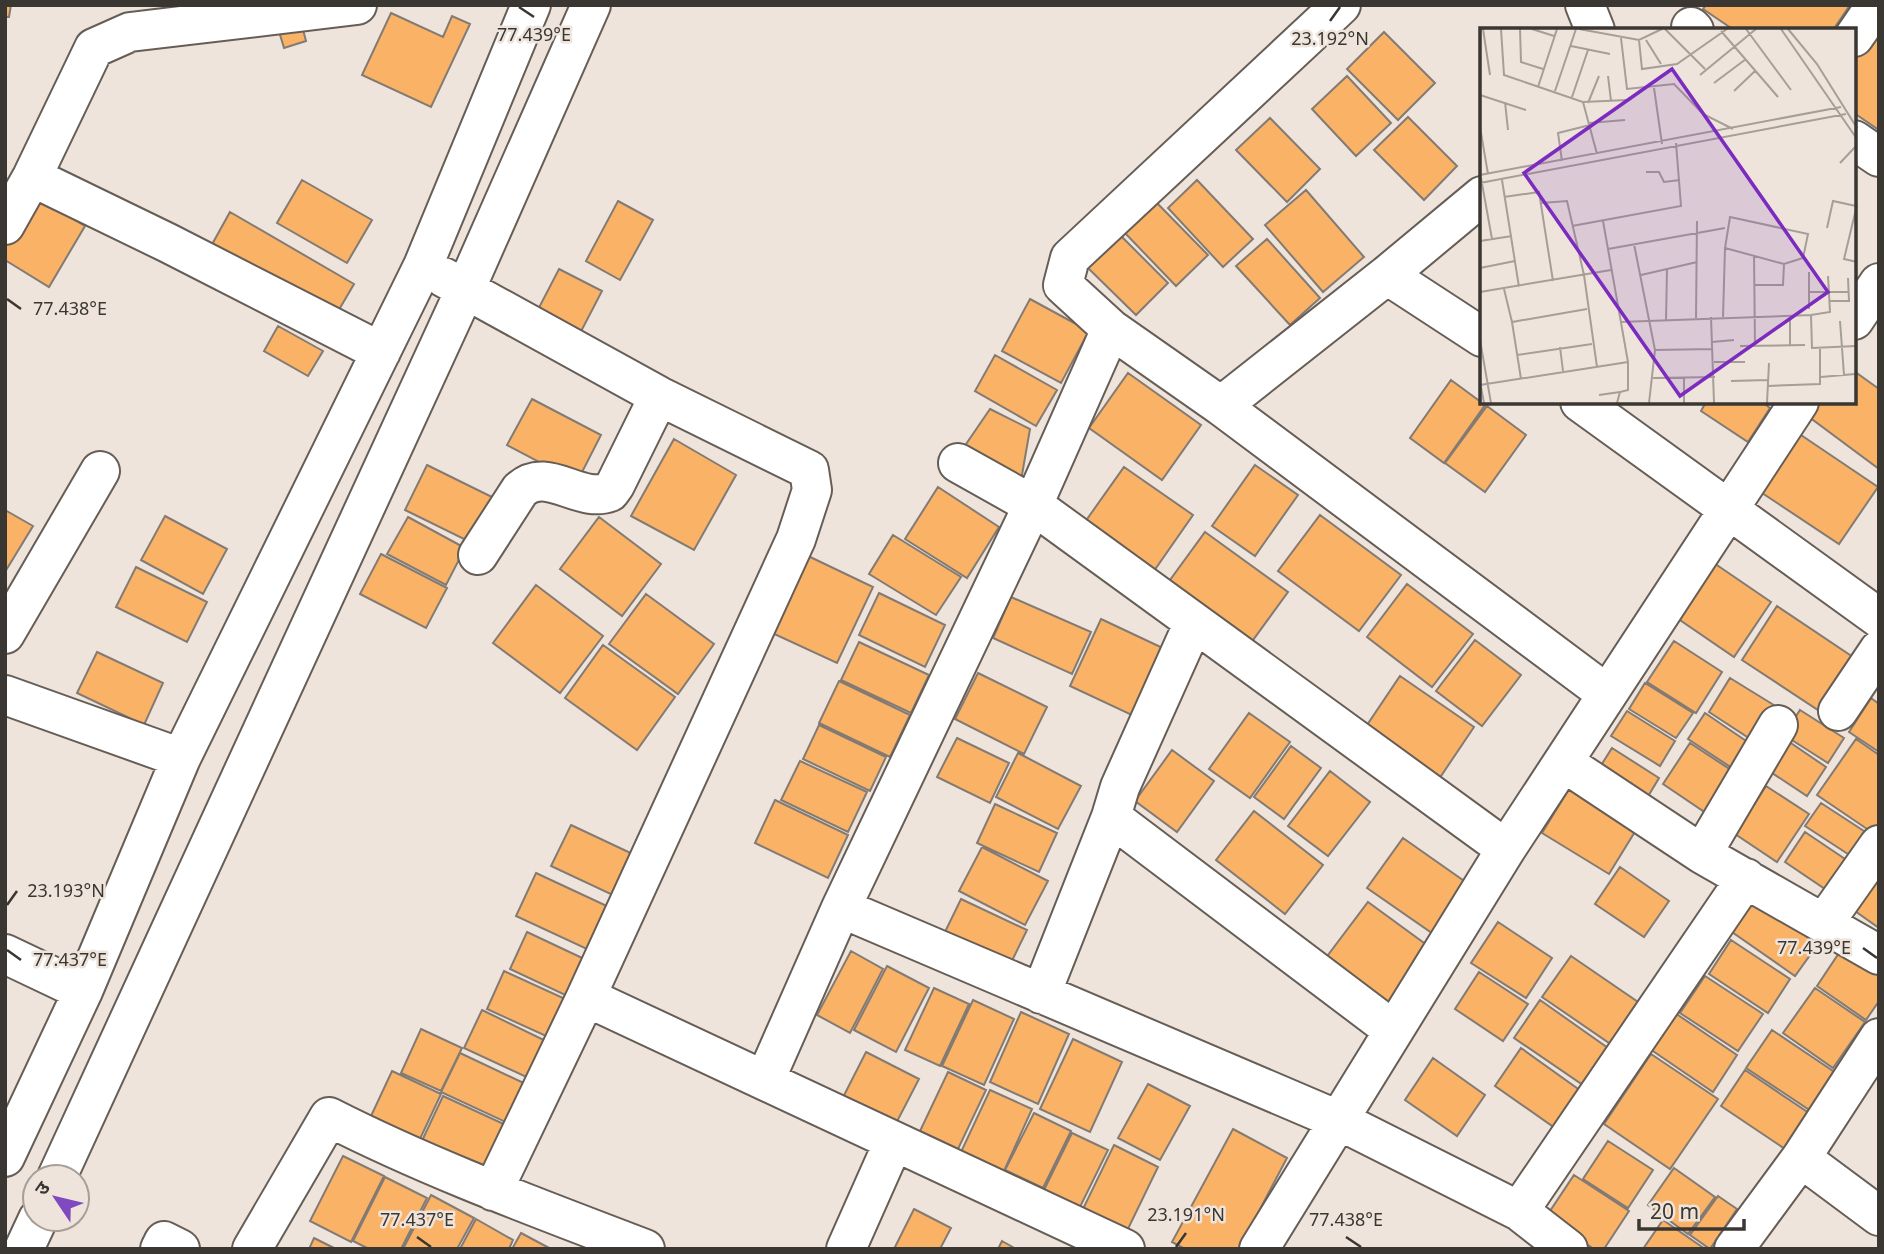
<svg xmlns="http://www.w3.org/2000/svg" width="1884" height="1254" font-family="'Noto Sans','Noto Sans Devanagari',sans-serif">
<rect width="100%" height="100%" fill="#eee4db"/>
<path fill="#fab266" stroke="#837b73" stroke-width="2" d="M5 5H11L9 17H5Z
M1706 5H1850L1833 30H1734L1703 9Z
M391 13 443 37 452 16 470 24 431 107 362 75Z
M301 22 306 41 284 48 278 28Z
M1879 25V130L1854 113V60Z
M1384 32 1435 83 1398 120 1347 69Z
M1347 76 1391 123 1356 156 1312 109Z
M1408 117 1457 166 1424 200 1374 150Z
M1270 118 1320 169 1287 202 1236 150Z
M302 180 372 220 347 263 277 223Z
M1197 180 1253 239 1223 267 1168 208Z
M1306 190 1364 257 1323 292 1265 225Z
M33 195 85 226 49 287 5 260V240Z
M618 201 653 220 620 280 586 261Z
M1155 201 1208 255 1176 286 1124 232Z
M230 212 354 284 333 320 210 248Z
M1120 235 1168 283 1136 315 1088 268Z
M1267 239 1320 298 1290 325 1236 266Z
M559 269 602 291 575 343 532 321Z
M1030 299 1089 331 1061 383 1002 351Z
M278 326 323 351 308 376 264 351Z
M995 355 1057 390 1036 426 975 391Z
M1854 371 1879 389V469L1801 411 1808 402H1854Z
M1128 373 1201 425 1162 480 1089 428Z
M1451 380 1485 405 1444 463 1410 438Z
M532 399 601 435 577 482 507 445Z
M1706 402H1762L1770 408 1748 442 1701 411Z
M1487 406 1526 435 1485 492 1445 463Z
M990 409 1030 429 1019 492 962 450Z
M1795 431 1878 487 1839 544 1756 489Z
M674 439 736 475 694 550 631 516Z
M427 465 494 498 472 543 405 510Z
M1255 465 1298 495 1255 556 1212 526Z
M1124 467 1193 515 1149 578 1080 529Z
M938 487 999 527 967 578 905 539Z
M5 510 33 526 5 572Z
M1320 515 1401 575 1359 631 1278 571Z
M165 516 227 549 203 594 141 560Z
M408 517 465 548 446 585 387 554Z
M599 517 661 564 622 616 560 569Z
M1205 532 1288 592 1245 651 1162 591Z
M893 535 961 577 936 615 869 574Z
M381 554 447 588 426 628 360 594Z
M806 555 873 587 837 663 770 632Z
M1711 561 1771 602 1734 657 1674 616Z
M136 567 207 602 187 642 116 607Z
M1407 584 1473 634 1432 687 1367 637Z
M536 585 603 636 560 693 493 643Z
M879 593 945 625 925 667 859 635Z
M646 594 714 644 678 694 609 644Z
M1011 597 1091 632 1072 674 993 638Z
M1777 606 1853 657 1818 710 1742 660Z
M1101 619 1167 650 1136 717 1070 686Z
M1475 640 1521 675 1482 726 1436 691Z
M1674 641 1722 672 1696 713 1647 682Z
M859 642 929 675 911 713 841 680Z
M603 645 675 697 637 750 565 698Z
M97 652 163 683 144 725 77 693Z
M978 673 1047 707 1024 754 955 719Z
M1400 676 1474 727 1437 782 1363 731Z
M1730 678 1777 707 1755 742 1709 712Z
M839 681 910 715 890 757 819 723Z
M1645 683 1693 713 1676 738 1629 709Z
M1871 698 1879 704V752L1849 732Z
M1800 710 1844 738 1828 763 1784 735Z
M1627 711 1675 741 1660 766 1611 736Z
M1249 713 1290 742 1250 798 1209 769Z
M1705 713 1755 747 1738 772 1688 739Z
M819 725 886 757 870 791 803 759Z
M957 738 1009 763 990 803 937 777Z
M1785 739 1826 767 1807 796 1766 769Z
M1856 739 1879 755V825L1873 833 1817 795Z
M1690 743 1737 774 1709 815 1663 784Z
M1291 746 1321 768 1284 819 1254 797Z
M1612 748 1659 778 1641 808 1593 778Z
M1172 750 1214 781 1177 832 1135 801Z
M1018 753 1081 786 1058 829 996 797Z
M800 761 867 792 848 832 781 800Z
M1330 771 1370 802 1328 856 1288 826Z
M1766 786 1809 814 1777 862 1735 834Z
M1569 789 1636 830 1609 874 1542 833Z
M775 800 848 835 828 878 755 843Z
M1821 803 1870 835 1854 858 1805 826Z
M995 804 1057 833 1039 872 977 843Z
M1254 811 1323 865 1285 914 1216 860Z
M571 825 637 856 617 897 551 866Z
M1805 832 1851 863 1831 893 1785 862Z
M1403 838 1477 890 1442 940 1367 888Z
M982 847 1048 881 1025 925 959 891Z
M1620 867 1669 901 1644 937 1595 904Z
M536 873 609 907 589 950 516 916Z
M1879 877V928L1855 911Z
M961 899 1027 930 1008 969 942 938Z
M1755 900 1818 944 1795 976 1732 932Z
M1368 902 1435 951 1393 1009 1325 959Z
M1498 922 1552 958 1526 998 1471 963Z
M527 932 595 964 578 1001 510 969Z
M1731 940 1790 979 1768 1013 1709 974Z
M1843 947 1879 972V1001L1866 1020 1817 986Z
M851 951 883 969 850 1033 817 1015Z
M1571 956 1641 1004 1612 1045 1542 997Z
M887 966 929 988 896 1052 854 1030Z
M504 971 574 1003 557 1041 487 1009Z
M1479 972 1528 1004 1503 1041 1455 1009Z
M1705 976 1763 1014 1738 1051 1680 1013Z
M934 988 969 1004 940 1066 905 1050Z
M1815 988 1865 1022 1833 1068 1783 1033Z
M973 1000 1014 1019 984 1085 942 1066Z
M1540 1000 1608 1048 1583 1085 1514 1038Z
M482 1010 552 1044 535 1081 464 1048Z
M1021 1012 1069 1034 1038 1104 990 1082Z
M1675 1013 1737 1055 1713 1092 1650 1049Z
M421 1029 462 1048 441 1091 401 1073Z
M1772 1030 1836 1073 1811 1111 1746 1068Z
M1073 1039 1122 1062 1090 1132 1040 1109Z
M1521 1048 1581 1091 1555 1128 1495 1086Z
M866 1052 919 1079 889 1137 837 1109Z
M460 1053 528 1085 510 1124 441 1092Z
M1651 1054 1718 1099 1670 1169 1604 1124Z
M1433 1058 1485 1095 1457 1136 1405 1100Z
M1745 1070 1809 1113 1785 1149 1721 1106Z
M392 1071 441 1094 420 1139 371 1116Z
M948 1072 986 1090 958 1149 920 1131Z
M1148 1084 1190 1106 1160 1160 1118 1138Z
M990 1090 1032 1109 1004 1171 961 1152Z
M443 1096 508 1126 486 1175 420 1145Z
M1034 1113 1071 1131 1043 1188 1005 1170Z
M1233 1129 1287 1158 1239 1249H1185L1172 1242Z
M1072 1133 1108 1150 1078 1211 1042 1194Z
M1608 1141 1653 1170 1628 1208 1583 1179Z
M1114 1145 1158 1167 1126 1233 1082 1211Z
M343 1156 384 1176 351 1242 310 1221Z
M1674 1168 1715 1197 1688 1234 1648 1205Z
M1574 1175 1629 1211 1604 1249H1594L1546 1217Z
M385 1177 427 1198 401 1249H369L353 1241Z
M431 1195 474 1218 457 1249H403Z
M1718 1196 1737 1209 1710 1249 1690 1235Z
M914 1209 951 1228 940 1249H894Z
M476 1219 513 1240 509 1249H460Z
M1663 1220 1705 1249H1643Z
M521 1233 551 1249H512Z
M314 1238 336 1249H309Z
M1002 1241 1016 1249H998Z"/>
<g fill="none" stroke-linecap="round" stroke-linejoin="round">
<g stroke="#665e56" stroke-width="42">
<path id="minor" d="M1341 5 1070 258 1063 285 1111 329 1221 406 1387 275 1482 196
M1585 5 1595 30
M1691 27 1694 30
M1854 37 1876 5
M1854 140 1879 157
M32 177 168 243 381 352
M5 225 32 177 94 48 130 32 357 5
M1387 275 1482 337
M443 277 659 396 809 470 812 490 796 539 586 997 493 1191
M1854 320 1879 283
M1580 402 1879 618
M1221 406 1607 694
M958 463 1033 505 1506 849
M478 555 520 490C547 465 579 504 610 492L615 485 659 396
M1194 622 1120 787 1111 817 1393 1030
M5 634 100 471
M5 695 181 758
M1838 711 1879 650
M1563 762 1702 854 1879 955
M1702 854 1778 725
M841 908 1338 1120 1519 1211 1568 1249
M1824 923 1879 845
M5 954 83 991
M1041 994 1111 817
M586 997 1125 1249
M765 1080 841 908 1033 505 1111 329
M5 1157 83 991 181 758 423 266 531 5
M1801 1158 1879 1216
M57 1177 466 288 591 5
M1519 1211 1746 878
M24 1249 38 1219
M160 1249 164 1241 180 1249
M252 1249 329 1117C431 1169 538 1208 645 1249
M846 1249 894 1141
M1259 1249 1506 849 1799 402
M1734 1249 1801 1158 1879 1038"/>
</g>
<use href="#minor" stroke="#fff" stroke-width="38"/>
</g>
<path fill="none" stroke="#3a3632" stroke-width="2.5" d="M519 7 534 17M1330 21 1340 7M7 299 21 309M7 905 17 891M1863 948 1877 958M7 950 21 960M417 1237 431 1247M1346 1237 1361 1247M1176 1247 1186 1233"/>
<g transform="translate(1480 28)">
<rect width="376" height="376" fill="#eee4db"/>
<path fill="none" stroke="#a69e97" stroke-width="2" d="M3 1 10 47M21 1 24 47 103 74 117 126M40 1 41 34 63 41M52 1 74 8M99 1 159 12 182 1M185 1 225 41M266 1 311 62M301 1 377 111M308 1 337 36 377 100M241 3 298 69M141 10 147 61 194 56 223 86 253 101M159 12 162 41 197 36 247 1M166 12 181 36M91 18 130 26M220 47 276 1M128 48 131 73M234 55 266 31M58 59 77 1M174 60 182 116M75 63 96 1M254 63 275 43M0 67 46 82M92 69 108 22M25 74 28 102M103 74 147 72M108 75 119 48M109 95 145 92M0 99 8 146M82 133 78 105 110 97M360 135 377 117M166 144H179L184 154 200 152M0 147 361 79M1 150 12 211M22 152 39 259M0 155 366 86M24 169 59 164 73 253M61 175 87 173 104 247 117 339M377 177 364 231 377 234M250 189 328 206 323 230 304 236 245 220ZM123 193 148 334V362L140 364 137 375M92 198 201 178 196 115M347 200 353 173 376 178M0 213 32 208M154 216 175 322 169 375M128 221 245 200M274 228 275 318M0 240 35 233M329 244V281M161 247 187 241M275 257H303L304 236M24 261 32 294 107 281M0 264 131 242M329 264H369M349 273H369L368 250M331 287 350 284 348 248M231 289 234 375M243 289 245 220M216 290 217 193M186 292 187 241 217 234M360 293 364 347M32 294 41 351M140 294 331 287 332 320 377 318M0 312 11 375M232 314 254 312M310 317V287M260 318 325 317M80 319 83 343M175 322 233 321M37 327 112 316M234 334H265M341 349 375 346M173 350 235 349M251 353 288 352M0 354 4 375M0 357 148 334M288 358 340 356V320M119 367 140 364M204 375V350M287 375 289 335"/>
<path fill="#7b2cbf" fill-opacity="0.15" stroke="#7b2cbf" stroke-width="3.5" d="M192 41 348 264 200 368 44 145Z"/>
<rect width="376" height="376" fill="none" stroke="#3a3632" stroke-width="3.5"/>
</g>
<g font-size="18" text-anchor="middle" fill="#3a3632" stroke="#eee4db" stroke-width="5" stroke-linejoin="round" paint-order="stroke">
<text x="534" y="41">77.439°E</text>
<text x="1330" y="45">23.192°N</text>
<text x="70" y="315">77.438°E</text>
<text x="66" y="897">23.193°N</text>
<text x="1814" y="954">77.439°E</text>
<text x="70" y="966">77.437°E</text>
<text x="1186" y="1221">23.191°N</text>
<text x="417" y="1226">77.437°E</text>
<text x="1346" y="1226">77.438°E</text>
</g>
<rect width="1884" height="1254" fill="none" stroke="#3a3632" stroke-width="14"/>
<g transform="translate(56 1198) rotate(305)"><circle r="33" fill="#eee4db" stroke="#a69e97" stroke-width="2"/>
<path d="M0-5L12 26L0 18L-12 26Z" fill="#8149c0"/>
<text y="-10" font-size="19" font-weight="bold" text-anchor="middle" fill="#3a3632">उ</text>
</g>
<path d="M1639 1219v10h105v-10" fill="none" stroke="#3a3632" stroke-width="3.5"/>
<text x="1650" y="1219" font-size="21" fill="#3a3632" stroke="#eee4db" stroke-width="5" paint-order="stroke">20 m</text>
</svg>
